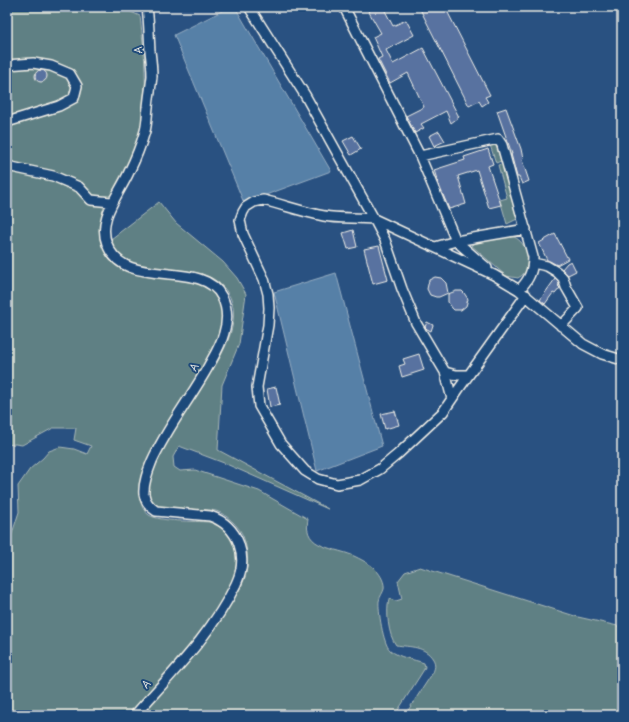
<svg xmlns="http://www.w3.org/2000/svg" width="629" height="722" font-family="'Comic Neue',sans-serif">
<rect width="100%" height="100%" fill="#295181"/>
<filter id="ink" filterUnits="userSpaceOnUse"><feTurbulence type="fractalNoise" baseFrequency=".025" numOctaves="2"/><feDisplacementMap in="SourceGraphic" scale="8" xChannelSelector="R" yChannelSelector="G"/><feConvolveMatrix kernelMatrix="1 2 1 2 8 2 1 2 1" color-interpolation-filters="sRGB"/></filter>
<g filter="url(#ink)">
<path fill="#5f8084" stroke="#aab8b6" d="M7 7H120L140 16C142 35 145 54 145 74 146 85 144 96 143 107 142 121 140 134 136 147 129 165 117 181 110 199 108 206 106 214 105 222 102 231 100 238 104 248 120 300 215 257 222 311 226 346 176 406 159 436 149 452 128 501 149 515 160 522 195 521 209 522 215 524 228 531 232 536 239 548 238 568 233 581 230 588 225 595 221 602 196 643 161 678 129 715H7V549L19 512 18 486 30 469 43 458 49 451 60 447 74 449 87 454 91 446 74 440 76 428H53L22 445 15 444 7 445Z
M495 143 501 161 496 163 490 145Z
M502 164 517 219 507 224 500 200 507 198 498 165Z
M159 202 176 223 223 262 237 278 246 294 239 344 222 385 218 450 328 509 224 463 179 446 173 457 174 467 180 471 195 470 259 491 308 519C302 550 337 547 356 557 362 560 372 565 376 570 381 575 385 583 384 589 383 593 380 596 379 601 378 610 383 644 390 650 399 658 413 659 424 663L425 667 423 671 395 715H142C173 679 205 645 230 604 236 596 242 587 245 577 249 564 248 549 243 536 239 526 226 514 216 511 193 505 138 522 150 480 153 468 159 455 165 445 176 427 187 409 198 392 214 368 244 327 230 297 208 254 149 282 121 257 116 252 113 245 111 239Z
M501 235C505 236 510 236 514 237 526 242 532 261 525 272 523 275 521 276 518 278L506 276 471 245Z
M420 567 578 617 622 627V715H405L432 674C435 669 436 664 433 659 425 646 410 647 396 645 388 635 386 611 389 599L396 601 402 599 398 581 405 572Z"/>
<path fill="#5780a7" stroke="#96adc1" d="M230 7H235L331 171 244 203 174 35Z
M336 273 382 446 317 471 274 292Z"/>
<path fill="#5872a0" stroke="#f4f1e8" d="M366 7H383L393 26 406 20 414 35 386 50 393 64 423 48 459 117 451 123 446 111 421 124 424 128 415 133 406 116 424 107 408 73 390 83 378 59 382 57 373 37 381 33Z
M419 7H445L490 95 485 97 488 102 482 106 479 101 469 106Z
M35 76a6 6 0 1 1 12 0a6 6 0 1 1-12 0Z
M506 108 521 149 523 159 522 160 529 181 522 184 519 177H517L511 154H512L497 111Z
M439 131 445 141 434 146 429 136Z
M353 136 361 149 351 155 343 141Z
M488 149 493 164 488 166 501 205 489 208 477 170 458 176 466 204 449 209 438 183 434 170 465 160 464 157Z
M353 230 357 247 348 249 343 233Z
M555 234 568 259 557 265 547 260 539 243Z
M379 246 388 280 373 284 364 249Z
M571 261 576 271 568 275 562 269 567 263Z
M435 277 441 278 446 283 448 293 439 297H436L430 295 427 289 429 280Z
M555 279 558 281 559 285 558 286 560 288 555 294 553 293 545 304 540 300Z
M456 291H462L464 293 468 299 466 306 461 310H454L452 308 448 302V294Z
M427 322 433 325 431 331 427 329 425 327Z
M419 354 424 370 402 377 399 366 405 364 403 359Z
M276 387 280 405 270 407 267 389Z
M395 411 399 425 385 429 381 414Z"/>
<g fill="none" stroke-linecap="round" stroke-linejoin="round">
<g stroke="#f4f1e8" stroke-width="12">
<path id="minor" d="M249 7 305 95 374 219 494 275 519 290 583 344 602 354 622 360
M344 7 420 156 456 241 487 268
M7 65 33 63 51 66 70 74 77 86 74 98 59 106 7 122
M420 156 498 139 502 145 533 257C533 271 529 280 519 290
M7 166 53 176 79 187 91 200 111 202
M435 247 456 241 526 229
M533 263 547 266 557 272 563 278 566 287 578 308 561 326
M445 372 452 399
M468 375H456L445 372 416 323 402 289 385 240 374 219C357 217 340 219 324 216 303 212 284 205 263 200L254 202 246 207 243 212 240 220 243 234 264 279 268 294 269 308 268 325 257 387 259 406 281 444 305 471 318 479 337 484 360 480 380 469 398 454 443 412 458 390 526 295
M135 715C171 674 212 634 236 584 249 557 239 526 210 516L156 511C150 507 145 502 144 494 143 483 148 471 152 461 167 428 190 399 208 367 214 356 221 345 224 333 228 320 228 309 222 297 202 257 124 292 107 244 97 218 119 195 129 172 135 160 141 145 145 131 147 124 147 115 148 107 149 96 151 86 152 76 152 67 151 59 150 51 149 36 149 21 147 7"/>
</g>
<use href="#minor" stroke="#1f4a7a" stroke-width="9"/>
</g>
</g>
<g text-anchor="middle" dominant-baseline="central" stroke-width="4" stroke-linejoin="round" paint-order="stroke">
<g font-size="12" fill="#f4f1e8" stroke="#1f4a7a">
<text transform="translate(138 50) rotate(-94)">A</text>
<text transform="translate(194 367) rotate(-61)">A</text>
<text transform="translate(146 684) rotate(-49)">A</text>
</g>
</g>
<rect width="629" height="722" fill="none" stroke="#1f4a7a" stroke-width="24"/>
<rect x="12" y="12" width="605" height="698" fill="none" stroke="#f4f1e8" stroke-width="1.5" filter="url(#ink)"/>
</svg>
